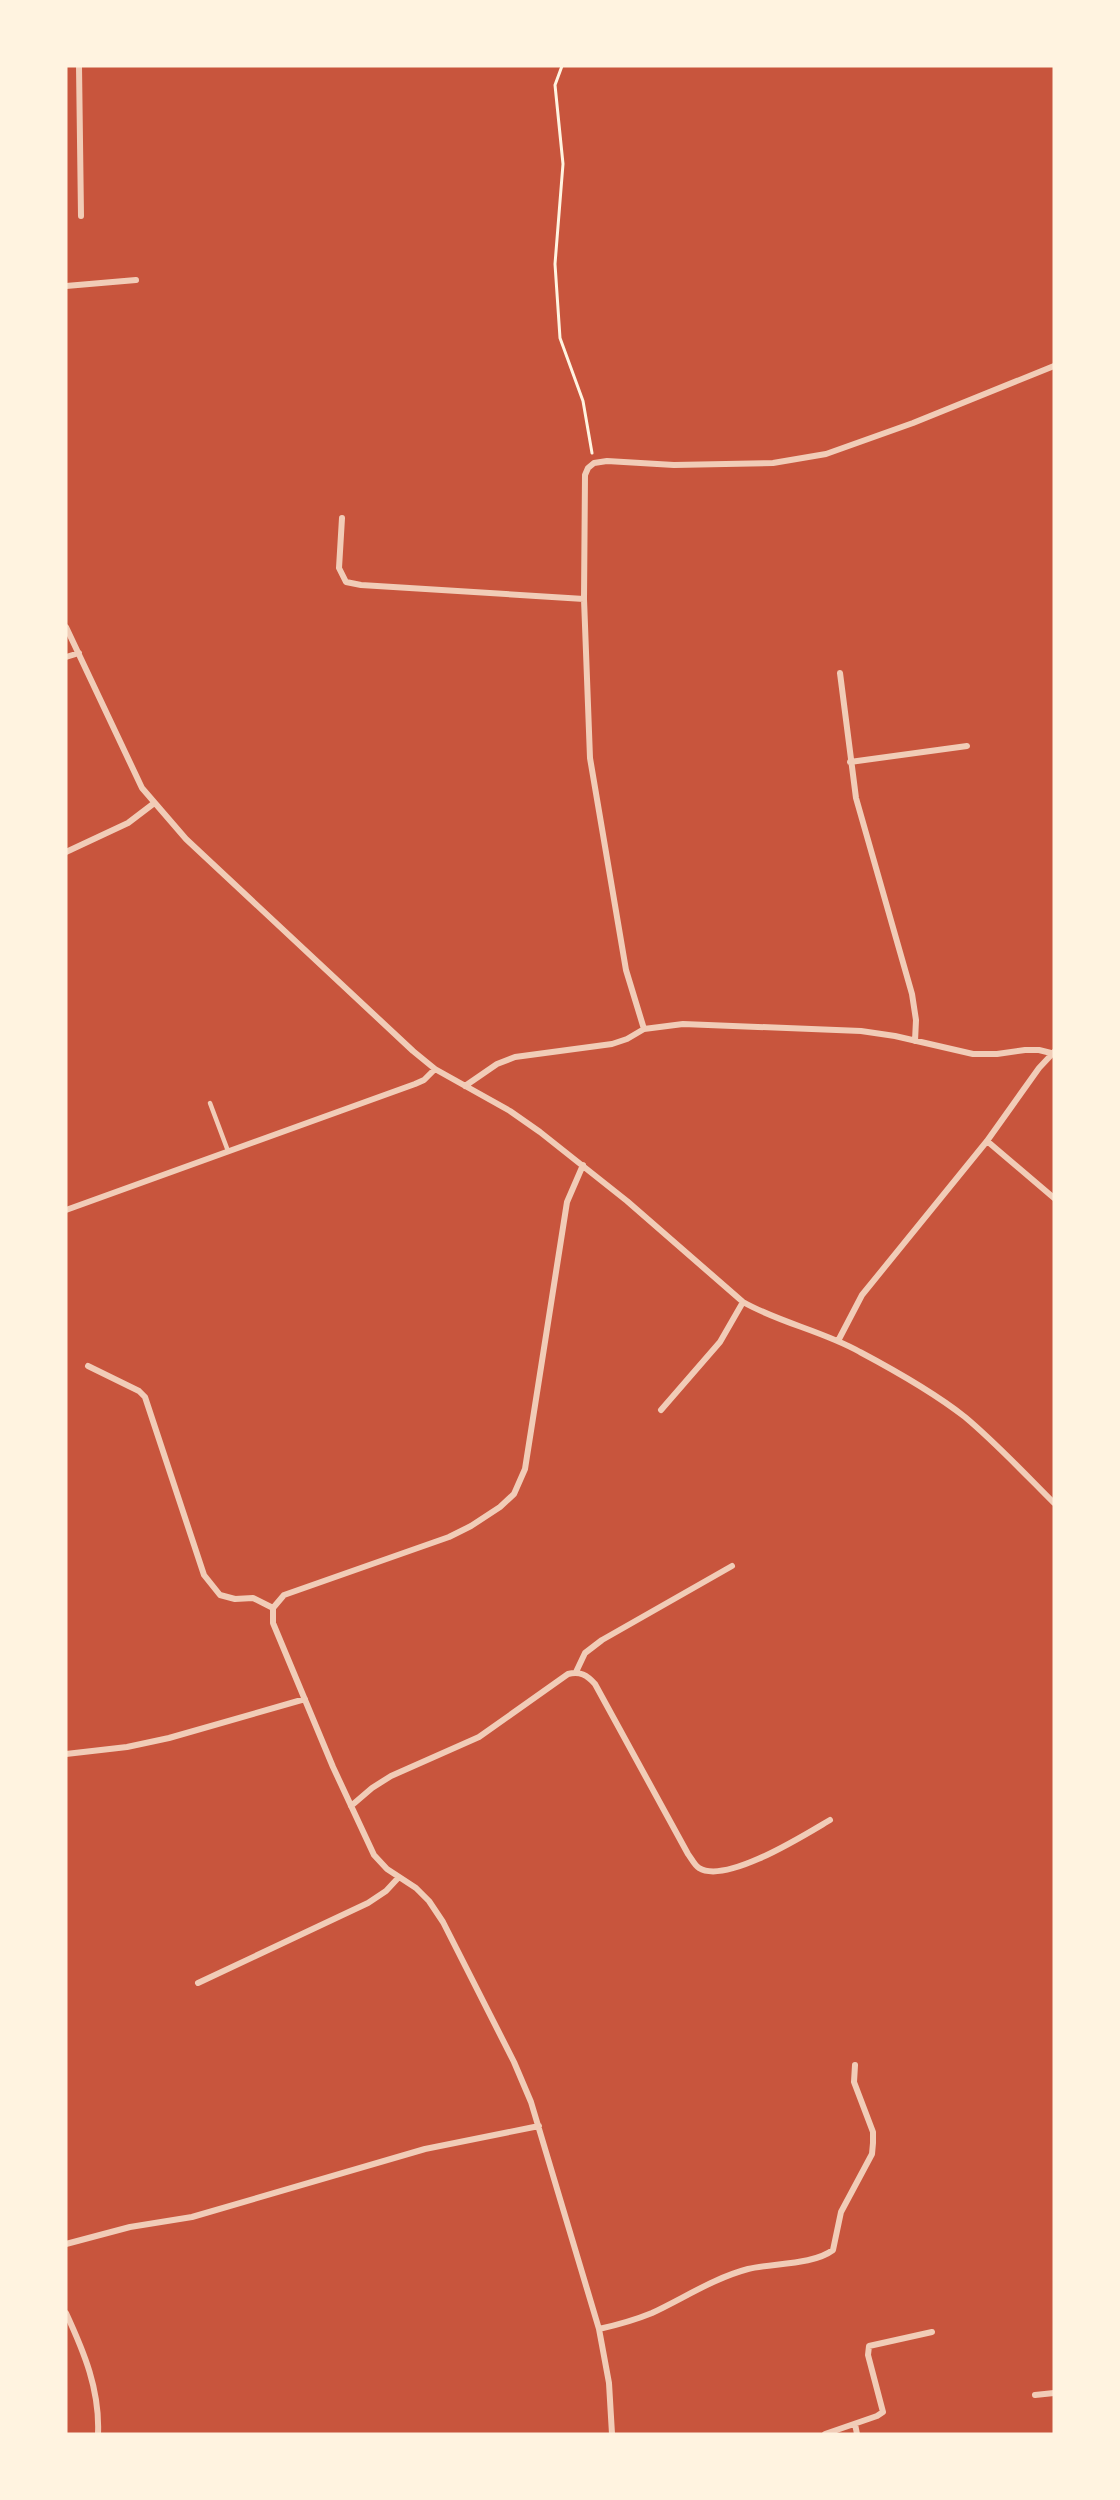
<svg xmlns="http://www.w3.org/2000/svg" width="1120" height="2500" font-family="Georgia,serif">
<rect width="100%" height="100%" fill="#c8553d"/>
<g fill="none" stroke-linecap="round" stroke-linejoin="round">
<path stroke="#fff3e0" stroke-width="3" d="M562 66 555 85 563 164 555 264 560 338 583 401 592 453"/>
<path stroke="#f1ccb7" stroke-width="4.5" d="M210 1103 228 1151"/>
<path stroke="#f1ccb7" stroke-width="6" d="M79 66 81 216
M66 286 136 280
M342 518 339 568 346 582 361 585 584 599
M66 627 142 788 186 839 413 1051 435 1069 510 1111 540 1132 627 1201 743 1302C780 1323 823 1331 860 1352 892 1369 937 1395 965 1417 996 1443 1025 1474 1054 1503
M66 657 79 653
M840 673 856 798 912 994 916 1020 915 1041
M850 762 967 746
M66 852 128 823 153 804
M644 1029 626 970 590 758 584 599 585 475 588 468 594 463 607 461 674 465 773 463 826 454 913 423 1054 366
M465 1086 497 1064 515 1057 612 1044 627 1039 644 1029 683 1024 861 1031 895 1036 973 1054H997L1025 1050H1039L1051 1053
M987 1141 1054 1198
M583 1165 567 1202 525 1469 514 1494 500 1507 471 1526 449 1537 284 1595 273 1608V1623L333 1767 374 1855 387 1869 416 1888 429 1901 443 1922 514 2062 531 2102 599 2329 609 2383 612 2434
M66 1210 415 1084 424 1080 435 1069
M838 1341 862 1295 987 1141 1039 1068 1054 1052
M88 1366 139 1391 145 1397 204 1575 220 1595 235 1599 253 1598 273 1608
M661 1410 720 1342 743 1302
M576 1672 585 1653 602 1640 732 1566
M66 1754 127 1747 169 1738 305 1699
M351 1806 372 1788 391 1776 479 1737 568 1674C580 1671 587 1675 595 1684L688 1854C691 1858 695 1866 699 1868 726 1885 806 1834 830 1820
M198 1983 368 1903 386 1891 399 1877
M66 2244 130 2227 192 2217 425 2149 539 2126
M66 2313C84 2352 100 2390 98 2434
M599 2329C617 2325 635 2320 652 2313 684 2298 714 2278 748 2269 773 2263 813 2265 833 2250L841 2212 872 2154 873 2143V2132L854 2082 855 2065
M1035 2395 1054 2393
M855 2424 857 2434
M825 2434 877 2416 883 2412 868 2355 869 2346 932 2332"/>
</g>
<rect width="1120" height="2500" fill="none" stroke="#fff3e0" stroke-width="135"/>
</svg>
